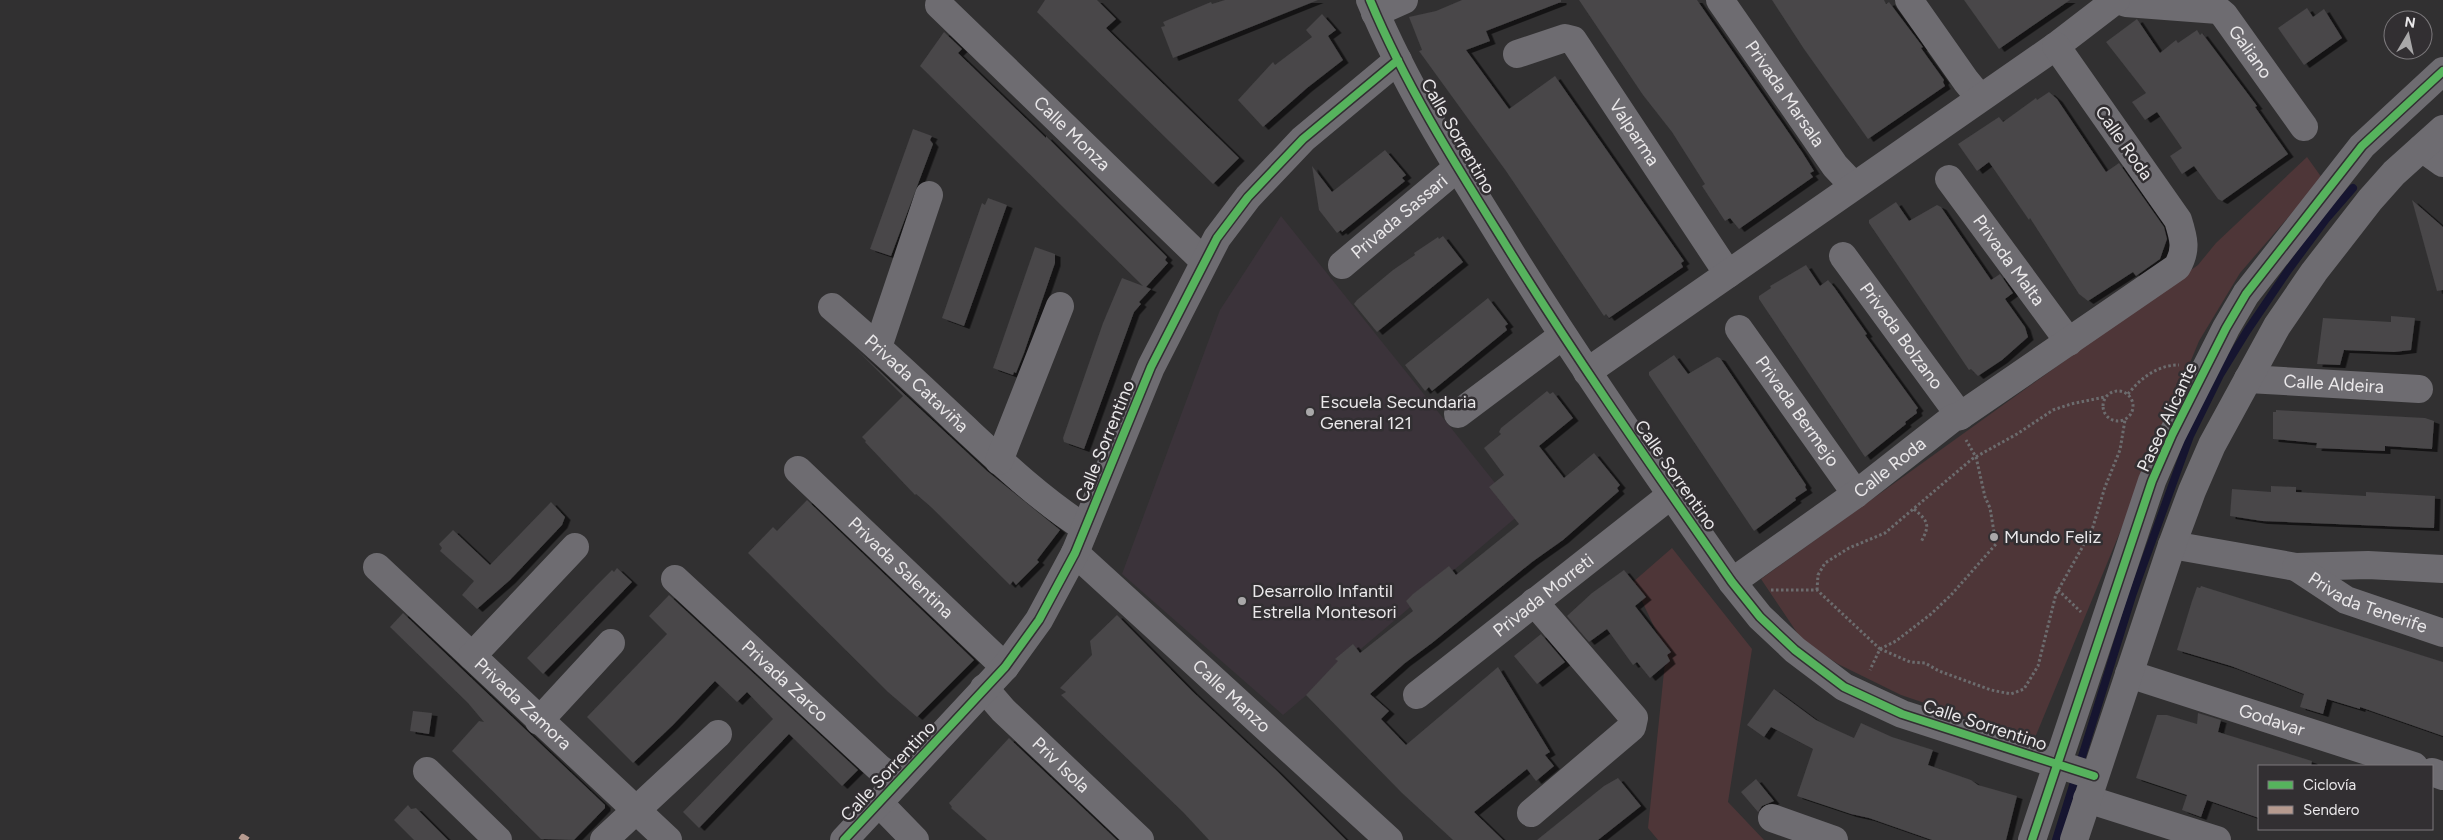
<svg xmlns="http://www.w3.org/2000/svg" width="2443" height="840" font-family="Figtree,sans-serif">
<defs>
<filter id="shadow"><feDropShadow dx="5.5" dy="3" stdDeviation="0" flood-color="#0009"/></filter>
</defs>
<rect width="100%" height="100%" fill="#313031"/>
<path fill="#3b333a" d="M1281 216 1520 514 1283 715 1122 574 1220 310Z"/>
<path fill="#4e3638" d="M2307 157 2322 178 2240 273 2199 341 2034 740 1901 695 1838 664 1802 640 1761 579 2198 265 2216 243Z
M1672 548 1752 649 1728 802 1764 840H1658L1648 828 1666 652 1633 582Z"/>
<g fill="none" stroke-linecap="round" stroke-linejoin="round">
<path stroke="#161530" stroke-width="8" d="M2056 840 2132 596 2190 436 2220 375 2247 331 2289 269 2326 219 2353 188"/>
</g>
<path fill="#484648" filter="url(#shadow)" d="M1045 0H1097L1116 19 1106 28 1239 158 1213 184 1037 12Z
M1225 0H1318L1173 58 1161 27 1165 26 1163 22 1211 2 1212 4Z
M1462 0H1561V2L1486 31 1490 41 1466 50 1509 109 1555 76 1684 261 1681 263 1683 267 1609 318 1606 314 1604 316 1506 171 1419 51 1422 50 1409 17 1436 11Z
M1579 0H1697L1802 152 1814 171 1810 173 1813 177 1739 229 1730 218 1725 221 1702 186 1705 184 1672 132 1643 95Z
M1772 0H1884L1886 4 1889 2 1923 47 1921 48 1944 80 1943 82 1945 86 1868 139 1804 49Z
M1964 0H2070L1999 49Z
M2307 8 2313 17 2324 9 2342 38 2304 65 2278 28Z
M1322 14 1336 30 1328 36 1343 60 1307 88 1263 127 1238 100 1273 62 1275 65 1312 37 1306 30Z
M2137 19 2160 53 2176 40 2178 43 2197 30 2200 35 2202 33 2257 106 2255 107 2288 154 2222 201 2218 199 2194 166 2182 174 2170 156 2182 148 2157 112 2145 120 2132 102 2146 93 2106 42Z
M944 32 962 49 958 53 1046 138V136L1167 257 1165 260 1168 263 1146 287 1151 289 1139 302 1141 304 1134 312 1084 449 1064 442 1063 438 1103 323 1122 278 1143 286 920 66Z
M2049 92 2057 99 2106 172 2119 163 2164 227 2167 239 2160 259 2136 276 2133 272 2088 301 2079 294 2030 218 2029 220 1989 162 1977 171 1958 144 1999 117 2003 122 2036 98 2037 100Z
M913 129 932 136 930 140 933 144 891 256 870 249Z
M1385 150 1406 175 1402 178 1405 181 1342 232 1341 230 1337 233 1319 210 1312 166 1332 192Z
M988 198 1007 205 964 326 942 318 982 203 985 205Z
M2412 200 2443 227V290L2437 291Z
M1896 202 1909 221 1937 205 1941 207 1991 280 2000 274 2013 293 2005 299 2025 327 2028 337 2002 360 1978 376 1971 369 1969 370 1869 223V220Z
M1443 236 1463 262 1377 332 1354 304 1357 300 1393 270 1415 255 1414 253 1438 237 1439 239Z
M1035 247 1055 254V263L1024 353 1016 373 1014 372 1013 375 993 368Z
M1806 265 1820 286 1828 280 1834 287 1867 334 1865 335 1918 408 1916 410 1917 413 1905 422 1906 424 1865 457 1759 299V296L1771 288 1770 286Z
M1488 298 1508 324 1505 326 1507 330 1432 391 1429 387 1425 391 1405 365Z
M2391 316 2415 318 2411 350 2394 352 2344 350 2340 365 2317 364 2323 318 2391 322Z
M858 351 987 471 1060 530 1037 560 1039 562 1016 585 1013 581 1010 585 931 507 916 494 915 495 865 442 866 441 862 437 903 396Z
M1674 355 1688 374 1717 357 1720 358 1806 485 1805 487 1807 490 1795 498 1796 500 1754 531 1649 375V372Z
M1547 391 1550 394 1553 392 1573 418 1539 446 1564 478 1594 453 1620 485 1617 488 1619 491 1563 540 1532 562 1432 643 1405 663 1370 694 1389 711 1381 719 1406 745 1498 667 1550 752 1545 755 1554 766 1536 781 1527 769 1474 812 1503 840H1453L1402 793 1306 695 1338 661 1335 659 1353 644 1360 653 1413 611 1406 601 1413 594 1449 566 1456 575 1519 524 1489 487 1504 475 1484 448 1501 434 1499 432 1501 428Z
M2276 410 2425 418 2434 421 2432 449 2385 446V451L2316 448 2317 443 2273 439V412H2276Z
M2271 486 2296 487V492L2366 496V492L2435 496 2434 528 2262 521 2230 516 2232 489 2271 492Z
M807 500 974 660 917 717 888 692 748 553 773 527 777 531Z
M551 502 565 517 562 525 510 580 477 609 462 595 474 581 440 551 442 548 439 544 453 530 490 565Z
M617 568 632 582 543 674 527 658 597 585 612 570 614 572Z
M1624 570 1646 597 1635 606 1671 652 1667 655 1670 661 1650 678 1637 662 1633 665 1607 629 1589 642 1567 616 1592 593Z
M2201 586 2443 662V736L2360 707V709L2327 699 2323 714 2300 707 2304 694 2231 666 2177 650 2192 601 2197 587 2200 588Z
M669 595 858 770 842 786 789 734 699 828 683 812 773 719 747 692 737 702 715 681 673 725 633 763 587 717 667 634 649 616Z
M403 613 605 805V808L574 840 541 839 452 751 479 721 484 722 468 703 390 627Z
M1117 615 1192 691 1277 771 1346 840H1209L1183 812 1061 695 1066 692 1060 688 1092 655 1090 641Z
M1541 634 1565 662 1537 684 1514 656Z
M1774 689 1816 720 1832 728 1854 738 1861 723 1892 737 1933 750 1928 765 1971 780 1978 785 2017 796 2006 840H1932L1869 818 1851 814 1797 796 1813 749 1771 727 1764 737 1747 725Z
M413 711 432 713 429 734 410 731Z
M2198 713 2221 720 2218 732 2312 761 2311 766H2259V818L2207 800 2201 817 2182 810 2187 795 2136 778 2157 715H2167L2197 724Z
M1009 738 1117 840H987L951 808 952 807 949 803Z
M1618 778 1641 806 1598 840H1537L1604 786Z
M1756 779 1774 801 1762 806 1758 812 1741 792Z
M408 805 411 809 416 808 448 840H414L394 820Z"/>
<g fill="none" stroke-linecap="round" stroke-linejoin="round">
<path stroke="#6c6c6e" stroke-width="3" stroke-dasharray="2.5 2.5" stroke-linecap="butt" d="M2103 406a15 15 0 1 1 30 0a15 15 0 1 1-30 0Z
M2128 394C2141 378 2157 365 2179 365
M1914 509C1929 522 1930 525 1921 542
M1771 590H1817L1880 649 1870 670
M1817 590 1818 575 1825 563 1849 548 1885 533 1972 459 2017 434 2053 410 2071 404 2105 397
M2058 590 2081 612
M1880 649 1910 662 1925 663 1939 671 1991 690 2011 694 2024 689 2038 666 2056 594 2092 530 2105 487 2120 450 2125 420
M1880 649 1896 641 1931 614 1951 595 1996 544 1990 508 1985 497 1976 457 1966 440"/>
<g stroke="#6e6c71" stroke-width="28">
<path d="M1370 0C1404 82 1452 159 1499 234 1572 353 1652 467 1732 582L1760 617 1795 650 1844 687 1902 714 2094 776"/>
<path id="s1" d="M1720 0 1835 166 1853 185"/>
<path d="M1909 0 1966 81 1980 98"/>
<path id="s2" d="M2118 0 2126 3 2218 10 2224 15 2304 127"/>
<path id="s3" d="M939 5 1204 261"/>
<path d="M1375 13 1404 0"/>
<path id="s4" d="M1517 54 1565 38 1573 40 1728 274"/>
<path d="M2422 148 2443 163"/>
<path id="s5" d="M1949 179 2069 342"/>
<path id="s6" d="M1843 256 1960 416"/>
<path id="s7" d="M1342 265 1457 168"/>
<path id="s8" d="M832 307C875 344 916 382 957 421 998 459 1038 498 1085 528"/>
<path id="s9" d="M1739 329 1856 494"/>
<path d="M878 347 929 195"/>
<path d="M1587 372 2056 46 2116 0"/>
<path id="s10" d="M2248 379 2419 389"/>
<path d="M1458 414 1562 336"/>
<path d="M999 461 1060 306"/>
<path id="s11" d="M798 470 1005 667"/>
<path d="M2172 545 2296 567 2368 565 2443 569"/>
<path id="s12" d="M1075 553 1389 840"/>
<path id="s13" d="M377 567 668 840"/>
<path id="s14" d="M2296 567 2346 600 2443 633"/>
<path id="s15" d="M675 579 879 768 898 782"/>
<path id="s16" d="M1732 582 1856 494 1953 418 1960 416 2177 267C2187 250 2184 239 2178 220L2056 46"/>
<path d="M472 656 575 547"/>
<path id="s17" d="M2129 674 2414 766"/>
<path id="s18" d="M984 688 1003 710 1140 840"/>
<path id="s19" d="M1417 695 1671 495"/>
<path d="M539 721 611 643"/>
<path d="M427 771 498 840"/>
<path d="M2432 772 2443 776"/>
<path d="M2087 799 2217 840"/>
<path d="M878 802 915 840"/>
<path d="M1531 813 1632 727 1634 718 1534 602"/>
<path d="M1772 818 1834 840"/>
<path d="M604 840 718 734"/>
<path d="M844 840 1005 667 1039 620 1075 553 1151 367 1217 238 1248 197 1303 139 1398 60"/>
<path d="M2032 840 2152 481 2172 435 2226 328 2246 294 2362 146 2443 71"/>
<path d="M2074 840 2172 545 2192 491 2212 445 2277 326 2314 272 2370 200 2394 173 2443 129"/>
</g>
<path stroke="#b69a8f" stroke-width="6" stroke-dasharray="12 6" stroke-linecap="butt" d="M241 840 243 837 248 840"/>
<g stroke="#322f32" stroke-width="11">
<path id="cycleway" d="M1370 0C1404 82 1452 159 1499 234 1572 353 1652 467 1732 582L1760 617 1795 650 1844 687 1902 714 2094 776
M844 840 1005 667 1039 620 1075 553 1151 367 1217 238 1248 197 1303 139 1398 60
M2032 840 2152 481 2172 435 2226 328 2246 294 2362 146 2443 71"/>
</g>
<use href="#cycleway" stroke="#56b35d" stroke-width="8"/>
</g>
<g fill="#a9a8a9" stroke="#322f32" stroke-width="2">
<circle cx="1310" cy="412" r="5"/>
<circle cx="1994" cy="537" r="5"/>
<circle cx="1242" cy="601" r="5"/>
</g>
<g text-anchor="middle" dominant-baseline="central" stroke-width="5" stroke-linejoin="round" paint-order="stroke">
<g font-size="18" fill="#eae8ea" stroke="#322f32">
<text stroke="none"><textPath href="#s2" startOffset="154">Galiano</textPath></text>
<text stroke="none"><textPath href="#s1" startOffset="114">Privada Marsala</textPath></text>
<text stroke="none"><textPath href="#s3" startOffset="185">Calle Monza</textPath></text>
<text stroke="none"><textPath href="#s4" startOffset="170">Valparma</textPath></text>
<text transform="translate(1458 136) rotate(60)">Calle Sorrentino</text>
<text transform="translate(2124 143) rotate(55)">Calle Roda</text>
<text stroke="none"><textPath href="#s7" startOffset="75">Privada Sassari</textPath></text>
<text stroke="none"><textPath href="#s5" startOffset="101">Privada Malta</textPath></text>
<text stroke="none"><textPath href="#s6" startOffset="99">Privada Bolzano</textPath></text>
<text stroke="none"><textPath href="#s8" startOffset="114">Privada Cataviña</textPath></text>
<text stroke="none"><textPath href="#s10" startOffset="86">Calle Aldeira</textPath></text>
<text stroke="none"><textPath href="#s9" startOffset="101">Privada Bermejo</textPath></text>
<text transform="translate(2167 417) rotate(-65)">Paseo Alicante</text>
<text transform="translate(1105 441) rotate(-68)">Calle Sorrentino</text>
<text stroke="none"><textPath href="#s16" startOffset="195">Calle Roda</textPath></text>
<text transform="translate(1676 475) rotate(55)">Calle Sorrentino</text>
<text stroke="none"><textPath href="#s11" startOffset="142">Privada Salentina</textPath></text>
<text stroke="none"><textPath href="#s19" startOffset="161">Privada Morreti</textPath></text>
<text stroke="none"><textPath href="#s14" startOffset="81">Privada Tenerife</textPath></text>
<text stroke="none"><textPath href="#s15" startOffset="150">Privada Zarco</textPath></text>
<text stroke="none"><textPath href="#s12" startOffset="212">Calle Manzo</textPath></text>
<text stroke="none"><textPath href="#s13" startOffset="200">Privada Zamora</textPath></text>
<text stroke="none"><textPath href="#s17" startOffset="150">Godavar</textPath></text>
<text transform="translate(1985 725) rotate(18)">Calle Sorrentino</text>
<text stroke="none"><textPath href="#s18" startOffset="109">Priv Isola</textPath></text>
<text transform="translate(888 771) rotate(-47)">Calle Sorrentino</text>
</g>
<g font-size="18" fill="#eae8ea" stroke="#322f32" text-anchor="start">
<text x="1320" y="402">Escuela Secundaria<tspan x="1320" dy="21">General 121</tspan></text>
<text x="2004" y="537">Mundo Feliz</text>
<text x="1252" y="591">Desarrollo Infantil<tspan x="1252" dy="21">Estrella Montesori</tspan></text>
</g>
</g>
<rect x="2258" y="765" width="175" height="65" fill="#322f32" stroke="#7c797c"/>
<rect x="2268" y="781" width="25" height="8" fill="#56b35d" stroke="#7c797c"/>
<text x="2303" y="790" font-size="15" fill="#eae8ea">Ciclovía</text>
<rect x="2268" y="806" width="25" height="8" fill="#b69a8f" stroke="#7c797c"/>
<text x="2303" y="815" font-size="15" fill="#eae8ea">Sendero</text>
<g transform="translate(2408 35) rotate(9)"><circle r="24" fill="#322f32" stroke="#7c797c"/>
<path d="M0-4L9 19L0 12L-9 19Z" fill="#a9a8a9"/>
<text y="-8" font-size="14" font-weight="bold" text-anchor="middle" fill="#eae8ea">N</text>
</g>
</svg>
